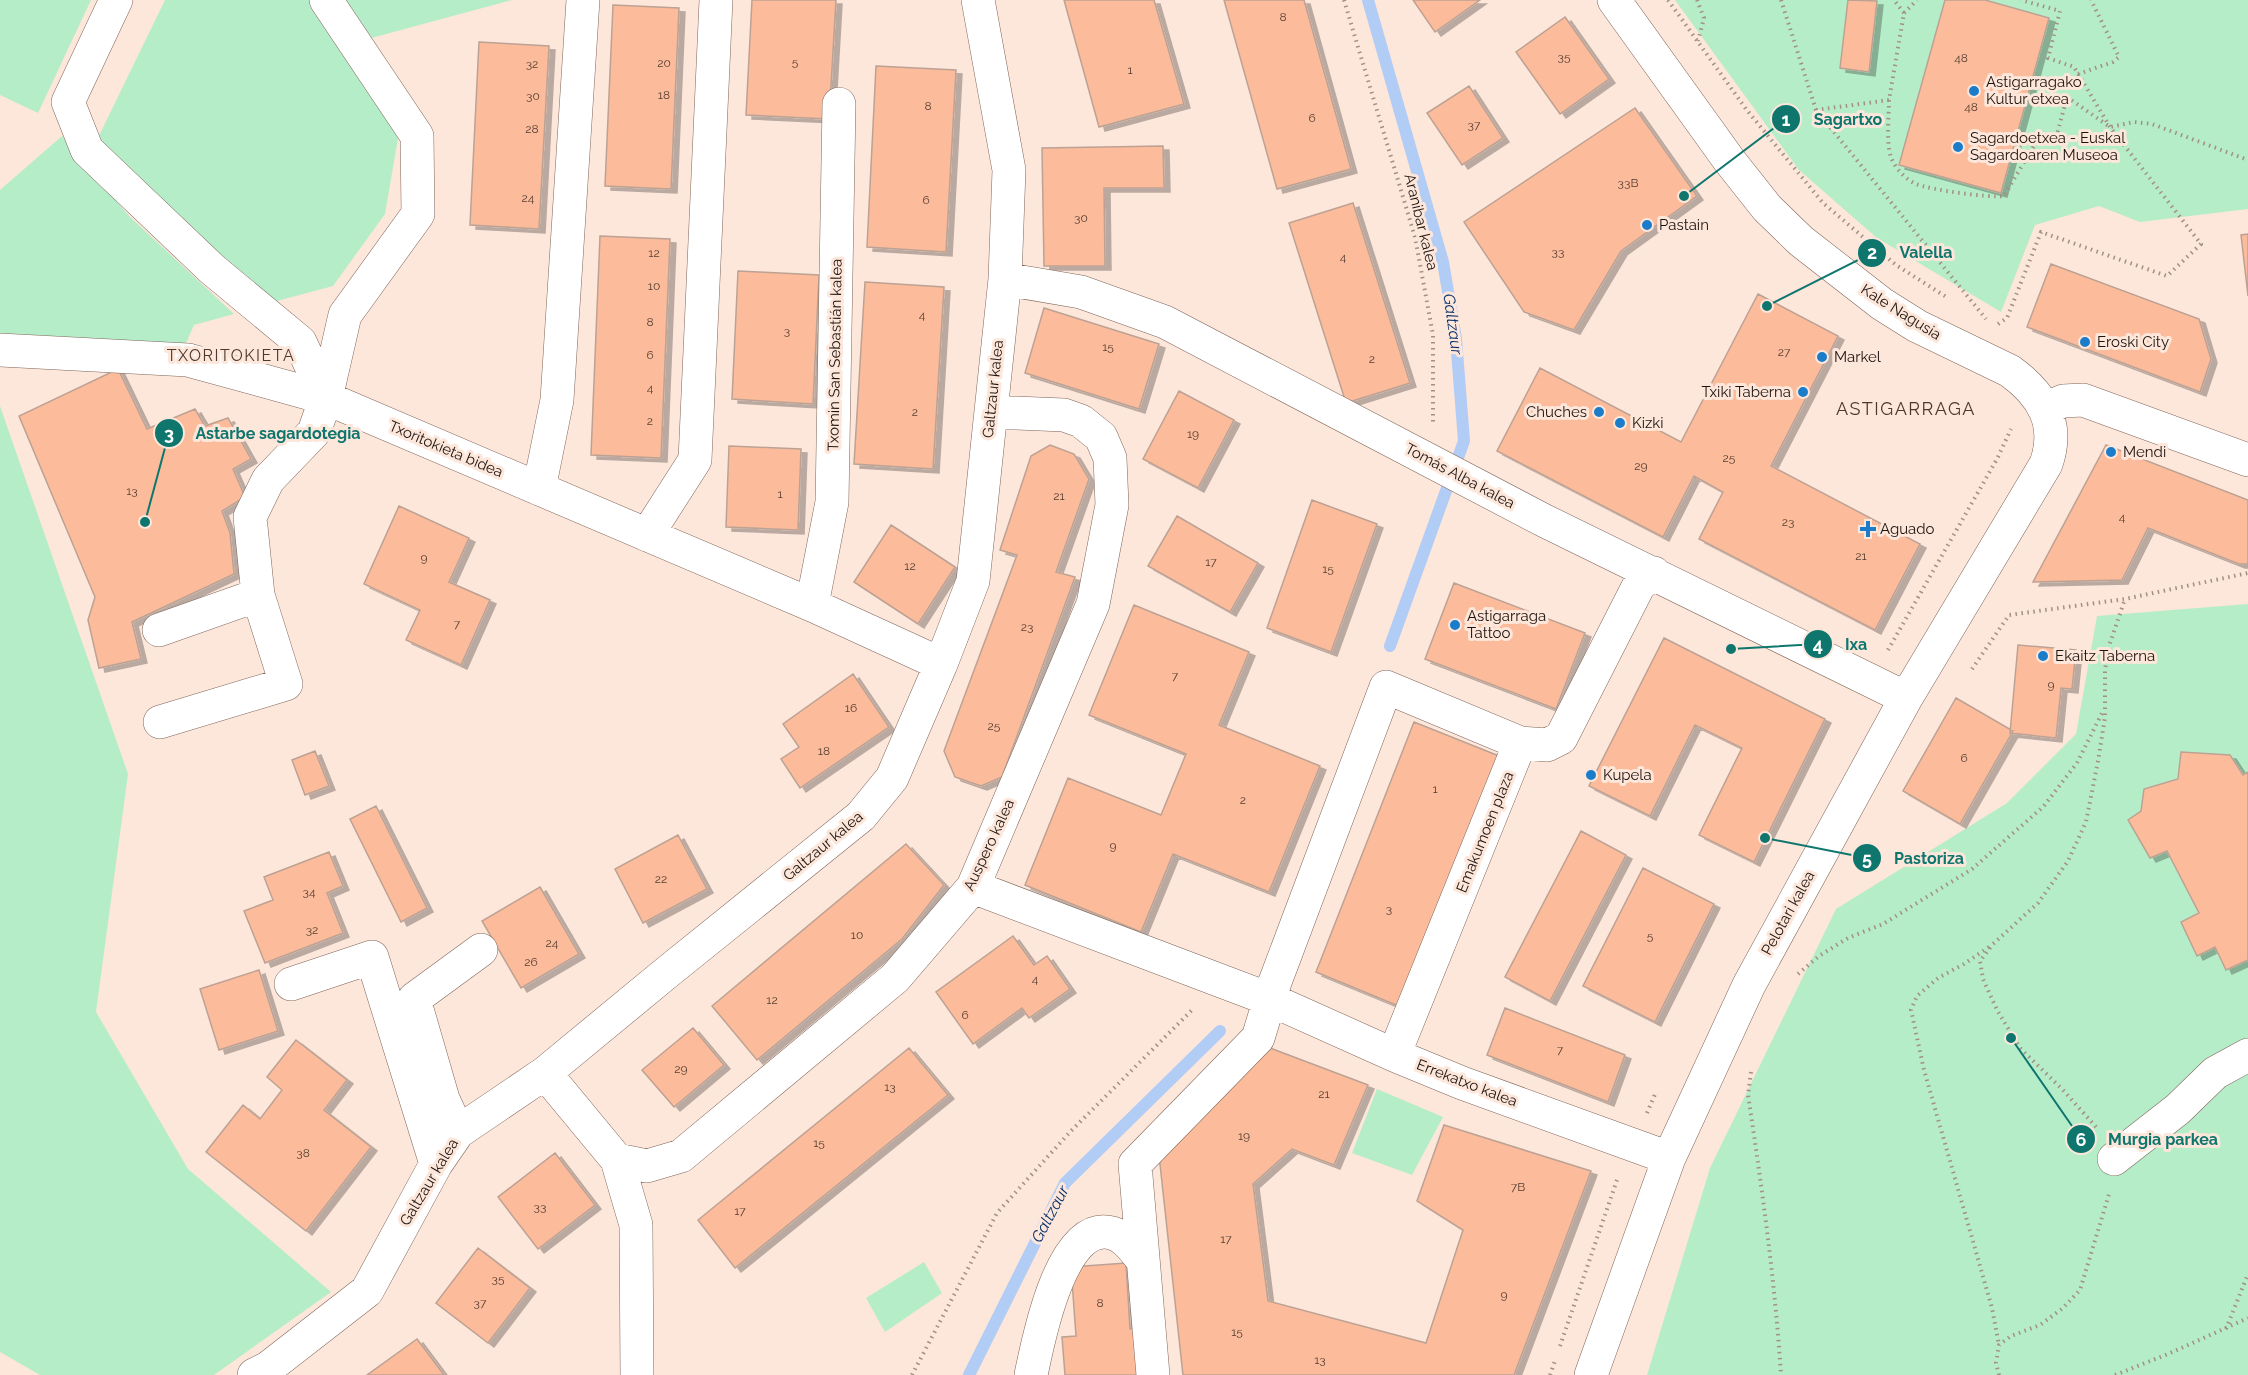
<svg xmlns="http://www.w3.org/2000/svg" width="2248" height="1375" font-family="Raleway,sans-serif">
<defs>
<filter id="shadow"><feDropShadow dx="6" dy="4" stdDeviation="0" flood-color="#0004"/></filter>
</defs>
<rect width="100%" height="100%" fill="#fde6da"/>
<path fill="#b6edc9" d="M0 0H91L38 113 0 95Z
M165 0H312L398 138 385 214 333 286 266 304 94 146Z
M339 0H512L364 40Z
M1675 0H2248V209L2140 222 2099 206 2035 225 2001 312 1877 238 1799 170Z
M62 136 129 216 234 314 194 325 184 348 0 338V190Z
M0 406 128 774 96 1012 188 1169 331 1292 214 1375H40L0 1352Z
M2248 604V1375H1647L1710 1168 1836 909 2007 803 2076 734 2097 616Z
M1377 1089 1443 1117 1412 1175 1352 1153Z
M924 1262 942 1293 885 1332 866 1298Z"/>
<g fill="none" stroke-linecap="round" stroke-linejoin="round">
<path stroke="#b1ccf5" stroke-width="12" d="M1368 0 1443 262 1456 339 1464 441 1390 646
M969 1375 1065 1183 1220 1031"/>
</g>
<path fill="#fcbc9b" stroke="#bda294" stroke-width="1.5" filter="url(#shadow)" d="M752 0H836L829 119 746 115Z
M1064 0H1154L1184 104 1099 127Z
M1224 0H1304L1351 169 1277 189Z
M1413 0H1480L1435 32Z
M1848 0 1877 1 1869 72 1840 68Z
M1945 0H1985L2049 18 2001 193 1899 165Z
M613 5 679 8 671 189 605 186Z
M1565 17 1609 79 1560 114 1516 52Z
M479 42 549 46 539 229 470 225Z
M876 66 956 70 946 252 867 247Z
M1469 86 1503 138 1462 165 1427 113Z
M1635 108 1697 196 1621 251 1574 330 1524 312 1464 222Z
M1163 146 1164 188H1104L1105 266H1044L1042 148Z
M1353 203 1410 383 1346 403 1289 223Z
M2248 234V296L2241 235Z
M600 236 670 239 661 458 591 455Z
M2051 264 2199 319 2211 359 2200 392 2027 327Z
M738 271 819 275 813 404 732 399Z
M865 282 944 287 933 469 854 464Z
M1758 294 1838 336 1771 466 1920 544 1875 630 1699 539 1723 492 1694 476 1663 537 1497 451 1540 368 1681 442Z
M1044 308 1159 344 1139 409 1025 373Z
M118 369 147 429 195 409 205 426 228 418 251 459 233 469 245 497 222 511 230 533 234 574 132 622 141 659 99 668 88 620 95 597 19 416Z
M1179 391 1234 420 1198 488 1143 459Z
M1050 445 1074 454 1089 479 1056 572 1075 577 1002 777 981 786 955 777 944 751 1017 555 1000 550 1031 456Z
M2106 445 2248 500V564H2239L2148 528 2122 580 2033 582Z
M729 446 801 449 798 530 726 527Z
M1312 500 1377 524 1331 652 1267 628Z
M399 506 469 538 449 582 490 600 461 665 406 640 420 610 364 584Z
M1177 516 1258 563 1230 612 1148 566Z
M891 525 955 567 918 624 854 582Z
M1454 583 1585 633 1556 709 1425 659Z
M1134 605 1249 652 1219 725 1320 766 1269 892 1173 854 1141 932 1025 885 1068 778 1161 815 1186 754 1089 715Z
M1664 638 1825 719 1754 862 1699 835 1742 748 1695 725 1650 816 1589 786Z
M2018 645 2076 650 2072 689 2061 688 2056 738 2010 733Z
M853 674 889 727 800 788 781 759 799 747 783 724Z
M1956 698 2013 731 1960 824 1903 791Z
M1414 722 1499 756 1401 1007 1316 972Z
M315 751 329 786 305 795 292 760Z
M2181 752 2230 755 2243 775 2248 772V960L2226 970 2215 947 2197 956 2181 922 2199 913 2167 851 2150 858 2128 820 2141 811 2144 789 2178 779Z
M376 806 427 908 401 922 350 819Z
M1581 831 1626 855 1550 1001 1505 977Z
M678 835 707 889 643 923 615 869Z
M906 844 944 885 902 939 757 1060 712 1006Z
M329 852 343 886 327 893 343 933 265 963 244 911 273 900 264 877Z
M1643 868 1714 904 1655 1022 1583 986Z
M540 887 579 954 521 988 482 921Z
M1013 936 1034 965 1047 956 1070 989 1029 1018 1022 1008 973 1044 936 992Z
M259 970 278 1031 219 1050 200 989Z
M1505 1008 1625 1055 1608 1102 1487 1055Z
M693 1028 724 1065 674 1107 642 1070Z
M296 1040 347 1080 324 1110 371 1147 306 1231 206 1152 243 1105 260 1119 282 1090 267 1077Z
M1262 1045 1368 1085 1334 1165 1292 1149 1253 1184 1268 1301 1426 1343 1463 1230 1417 1201 1444 1125 1591 1171 1514 1375H1183L1158 1146Z
M909 1048 948 1095 735 1268 698 1220Z
M555 1153 595 1205 538 1249 498 1197Z
M478 1248 530 1288 488 1343 436 1303Z
M1126 1263 1130 1329 1144 1328 1147 1375H1065L1062 1337 1076 1336 1071 1267Z
M417 1339 444 1375H367Z"/>
<g fill="none" stroke-linecap="round" stroke-linejoin="round">
<g stroke="#7f665a" stroke-width="34">
<path id="minor" d="M116 0 68 102 87 150 212 269 300 342 326 398
M1005 279 1081 292 1165 322 1545 521 1906 698
M0 350 188 360 326 398 812 605 941 664
M2045 409 2063 401 2083 400 2248 460
M539 489 557 400 583 0
M647 535 695 460 716 0
M812 605 832 502 839 104
M159 630 258 595 250 517 268 480 314 432 326 398 345 315 418 214 417 136 326 0
M160 722 286 684 258 595
M1520 743 1547 745 1561 738 1639 585 1654 573
M973 887 1269 999 1394 1055 1462 1083 1669 1158
M291 984 372 957 436 1164
M545 1073 617 1160 647 1166 681 1156 895 978 973 887 1093 604 1112 505 1110 458 1101 437 1081 421 1064 415 991 412
M458 1132 443 1099 414 999 481 950
M2114 1159 2178 1109 2215 1073 2248 1055
M617 1160 636 1225 637 1375
M254 1375 268 1368 367 1291 436 1164 458 1132 545 1073 665 974 861 816 892 778 941 664 973 581 1005 279 1009 170 978 0
M1031 1375C1038 1341 1061 1219 1112 1233 1126 1237 1134 1250 1143 1261
M1153 1375 1135 1164 1258 1038 1275 982 1386 687 1520 743 1394 1055
M1591 1375 1669 1158 1749 985 1906 698 2046 464C2060 424 2043 395 2010 371L1917 326 1882 304 1801 241 1767 208 1729 160 1614 0"/>
</g>
<path stroke="#a29087" stroke-width="4" stroke-dasharray="1.5 4.5" stroke-linecap="butt" d="M1344 0 1415 237 1433 335V422
M1668 0 1746 109 1823 203 1896 265 1948 298
M1697 0 1704 18 1698 41
M1781 0 1816 110 1986 319
M1904 13 1917 0
M2078 74 2113 62 2119 57 2091 0
M1889 100C1889 116 1886 143 1891 157 1895 168 1905 179 1916 184 1931 190 1989 198 2004 196L2039 137 2056 138 2067 97 2110 127 2134 122 2152 124 2248 160
M1816 110 1889 100 1904 13 1894 0
M1998 324 2007 318 2041 232 2167 276 2201 244 2110 127 2074 67 2048 58 2060 11 2021 0
M1888 650 1997 459 2011 429
M1972 669 2009 615 2125 599 2248 573
M1989 947 1964 964 1938 978 1917 996 1911 1010 1924 1070 1992 1308 1999 1345
M1798 974 1819 956 1848 938 1883 924 1972 869 2043 807 2077 763 2103 711
M1751 1072 1748 1095C1762 1188 1775 1281 1781 1375
M1647 1113 1656 1092
M2096 1127 2063 1090 2020 1048 1997 1010 1983 979 1980 961 1993 944 2038 903 2068 861 2086 822 2098 761 2105 717V670L2109 646 2125 599
M2226 1329 2248 1274
M1560 1346 1618 1177
M912 1375 997 1213 1070 1132 1194 1008
M1550 1375 1555 1361
M1999 1375 1996 1363 1999 1345 2011 1336 2040 1325 2063 1308 2080 1290 2109 1194
M2115 1375 2168 1354 2248 1318"/>
<use href="#minor" stroke="#fff" stroke-width="33"/>
</g>
<g fill="#1b7dc9" stroke="#fde6da" stroke-width="2">
<circle cx="1974" cy="91" r="6"/>
<circle cx="1958" cy="147" r="6"/>
<circle cx="1647" cy="225" r="6"/>
<circle cx="2085" cy="342" r="6"/>
<circle cx="1822" cy="357" r="6"/>
<circle cx="1803" cy="392" r="6"/>
<circle cx="1599" cy="412" r="6"/>
<circle cx="1620" cy="423" r="6"/>
<circle cx="2111" cy="452" r="6"/>
<path d="M1865 520h6v6h6v6h-6v6h-6v-6h-6v-6h6z"/>
<circle cx="1455" cy="625" r="6"/>
<circle cx="2043" cy="656" r="6"/>
<circle cx="1591" cy="775" r="6"/>
</g>
<g text-anchor="middle" dominant-baseline="central" stroke-width="6" stroke-linejoin="round" paint-order="stroke">
<g font-size="12" fill="#563e32">
<text x="1283" y="17">8</text>
<text x="1564" y="57">35</text>
<text x="1961" y="58">48</text>
<text x="795" y="62">5</text>
<text x="664" y="63">20</text>
<text x="532" y="64">32</text>
<text x="1130" y="70">1</text>
<text x="664" y="95">18</text>
<text x="533" y="96">30</text>
<text x="928" y="106">8</text>
<text x="1971" y="107">48</text>
<text x="1312" y="118">6</text>
<text x="1474" y="125">37</text>
<text x="532" y="129">28</text>
<text x="1628" y="183">33B</text>
<text x="528" y="198">24</text>
<text x="926" y="200">6</text>
<text x="1081" y="218">30</text>
<text x="1558" y="252">33</text>
<text x="654" y="253">12</text>
<text x="1343" y="257">4</text>
<text x="654" y="286">10</text>
<text x="922" y="315">4</text>
<text x="650" y="322">8</text>
<text x="787" y="331">3</text>
<text x="1108" y="347">15</text>
<text x="1784" y="352">27</text>
<text x="650" y="355">6</text>
<text x="1372" y="359">2</text>
<text x="650" y="388">4</text>
<text x="915" y="412">2</text>
<text x="650" y="421">2</text>
<text x="1193" y="434">19</text>
<text x="1729" y="458">25</text>
<text x="1641" y="466">29</text>
<text x="132" y="491">13</text>
<text x="780" y="494">1</text>
<text x="1059" y="496">21</text>
<text x="2122" y="517">4</text>
<text x="1788" y="522">23</text>
<text x="1861" y="556">21</text>
<text x="424" y="558">9</text>
<text x="1211" y="562">17</text>
<text x="910" y="566">12</text>
<text x="1328" y="569">15</text>
<text x="457" y="624">7</text>
<text x="1027" y="627">23</text>
<text x="1175" y="676">7</text>
<text x="2051" y="685">9</text>
<text x="851" y="708">16</text>
<text x="994" y="726">25</text>
<text x="824" y="751">18</text>
<text x="1964" y="758">6</text>
<text x="1435" y="789">1</text>
<text x="1243" y="800">2</text>
<text x="1113" y="846">9</text>
<text x="661" y="879">22</text>
<text x="309" y="892">34</text>
<text x="1389" y="909">3</text>
<text x="312" y="930">32</text>
<text x="857" y="935">10</text>
<text x="1650" y="936">5</text>
<text x="552" y="943">24</text>
<text x="531" y="962">26</text>
<text x="1035" y="979">4</text>
<text x="772" y="1000">12</text>
<text x="965" y="1015">6</text>
<text x="1560" y="1050">7</text>
<text x="681" y="1069">29</text>
<text x="890" y="1087">13</text>
<text x="1324" y="1094">21</text>
<text x="1244" y="1136">19</text>
<text x="819" y="1143">15</text>
<text x="303" y="1153">38</text>
<text x="1518" y="1187">7B</text>
<text x="540" y="1207">33</text>
<text x="740" y="1211">17</text>
<text x="1226" y="1239">17</text>
<text x="498" y="1279">35</text>
<text x="1504" y="1295">9</text>
<text x="480" y="1303">37</text>
<text x="1100" y="1303">8</text>
<text x="1237" y="1332">15</text>
<text x="1320" y="1360">13</text>
</g>
<g font-size="15" fill="#1e140f" stroke="#fde6da" text-anchor="start">
<text x="1986" y="82">Astigarragako<tspan x="1986" dy="17">Kultur etxea</tspan></text>
<text x="1970" y="138">Sagardoetxea - Euskal<tspan x="1970" dy="17">Sagardoaren Museoa</tspan></text>
<text x="1659" y="225">Pastain</text>
<text x="2097" y="342">Eroski City</text>
<text x="1834" y="357">Markel</text>
<text x="1791" y="392" text-anchor="end">Txiki Taberna</text>
<text x="1587" y="412" text-anchor="end">Chuches</text>
<text x="1632" y="423">Kizki</text>
<text x="2123" y="452">Mendi</text>
<text x="1880" y="529">Aguado</text>
<text x="1467" y="616">Astigarraga<tspan x="1467" dy="17">Tattoo</tspan></text>
<text x="2055" y="656">Ekaitz Taberna</text>
<text x="1603" y="775">Kupela</text>
</g>
<g font-size="15" fill="#1e140f" stroke="#fde6da">
<text transform="translate(1421 222) rotate(76)">Aranibar kalea</text>
<text transform="translate(1901 312) rotate(32)">Kale Nagusia</text>
<text transform="translate(835 355) rotate(-89)">Txomin San Sebastián kalea</text>
<text transform="translate(993 389) rotate(-84)">Galtzaur kalea</text>
<text transform="translate(446 449) rotate(23)">Txoritokieta bidea</text>
<text transform="translate(1460 476) rotate(28)">Tomás Alba kalea</text>
<text transform="translate(1485 832) rotate(-68)">Emakumoen plaza</text>
<text transform="translate(989 845) rotate(-65)">Auspero kalea</text>
<text transform="translate(823 846) rotate(-40)">Galtzaur kalea</text>
<text transform="translate(1788 913) rotate(-61)">Pelotari kalea</text>
<text transform="translate(1467 1083) rotate(21)">Errekatxo kalea</text>
<text transform="translate(429 1182) rotate(-59)">Galtzaur kalea</text>
</g>
<g font-size="16" font-style="italic" fill="#09326c" stroke="#fde6da">
<text transform="translate(1453 324) rotate(82)">Galtzaur</text>
<text transform="translate(1050 1214) rotate(-62)">Galtzaur</text>
</g>
<g font-size="16" letter-spacing="1.5" fill="#4e382c" stroke="#fde6da">
<text x="231" y="355">TXORITOKIETA</text>
</g>
<g font-size="18" letter-spacing="1.5" fill="#4e382c" stroke="#fde6da">
<text x="1906" y="408">ASTIGARRAGA</text>
</g>
</g>
<path fill="none" stroke="#0f766e" stroke-width="2" d="M1684 196L1786 119M1767 306L1872 253M145 522L169 433M1731 649L1818 644M1765 838L1867 858M2011 1038L2081 1139"/>
<g fill="#0f766e" stroke="#fde6da" stroke-width="2">
<circle cx="1684" cy="196" r="6"/>
<circle cx="1767" cy="306" r="6"/>
<circle cx="145" cy="522" r="6"/>
<circle cx="1731" cy="649" r="6"/>
<circle cx="1765" cy="838" r="6"/>
<circle cx="2011" cy="1038" r="6"/>
<circle cx="1786" cy="119" r="15"/>
<circle cx="1872" cy="253" r="15"/>
<circle cx="169" cy="433" r="15"/>
<circle cx="1818" cy="644" r="15"/>
<circle cx="1867" cy="858" r="15"/>
<circle cx="2081" cy="1139" r="15"/>
</g>
<g font-size="18" text-anchor="middle" font-weight="bold" fill="#fff">
<text x="1786" y="126">1</text>
<text x="1872" y="259">2</text>
<text x="169" y="440">3</text>
<text x="1818" y="651">4</text>
<text x="1867" y="865">5</text>
<text x="2081" y="1146">6</text>
</g>
<g font-size="16" text-anchor="middle" font-weight="bold" fill="#0f766e" stroke="#fde6da" stroke-width="6" stroke-linejoin="round" paint-order="stroke">
<text x="1848" y="125">Sagartxo</text>
<text x="1926" y="258">Valella</text>
<text x="278" y="439">Astarbe sagardotegia</text>
<text x="1856" y="650">Ixa</text>
<text x="1929" y="864">Pastoriza</text>
<text x="2163" y="1145">Murgia parkea</text>
</g>
</svg>
